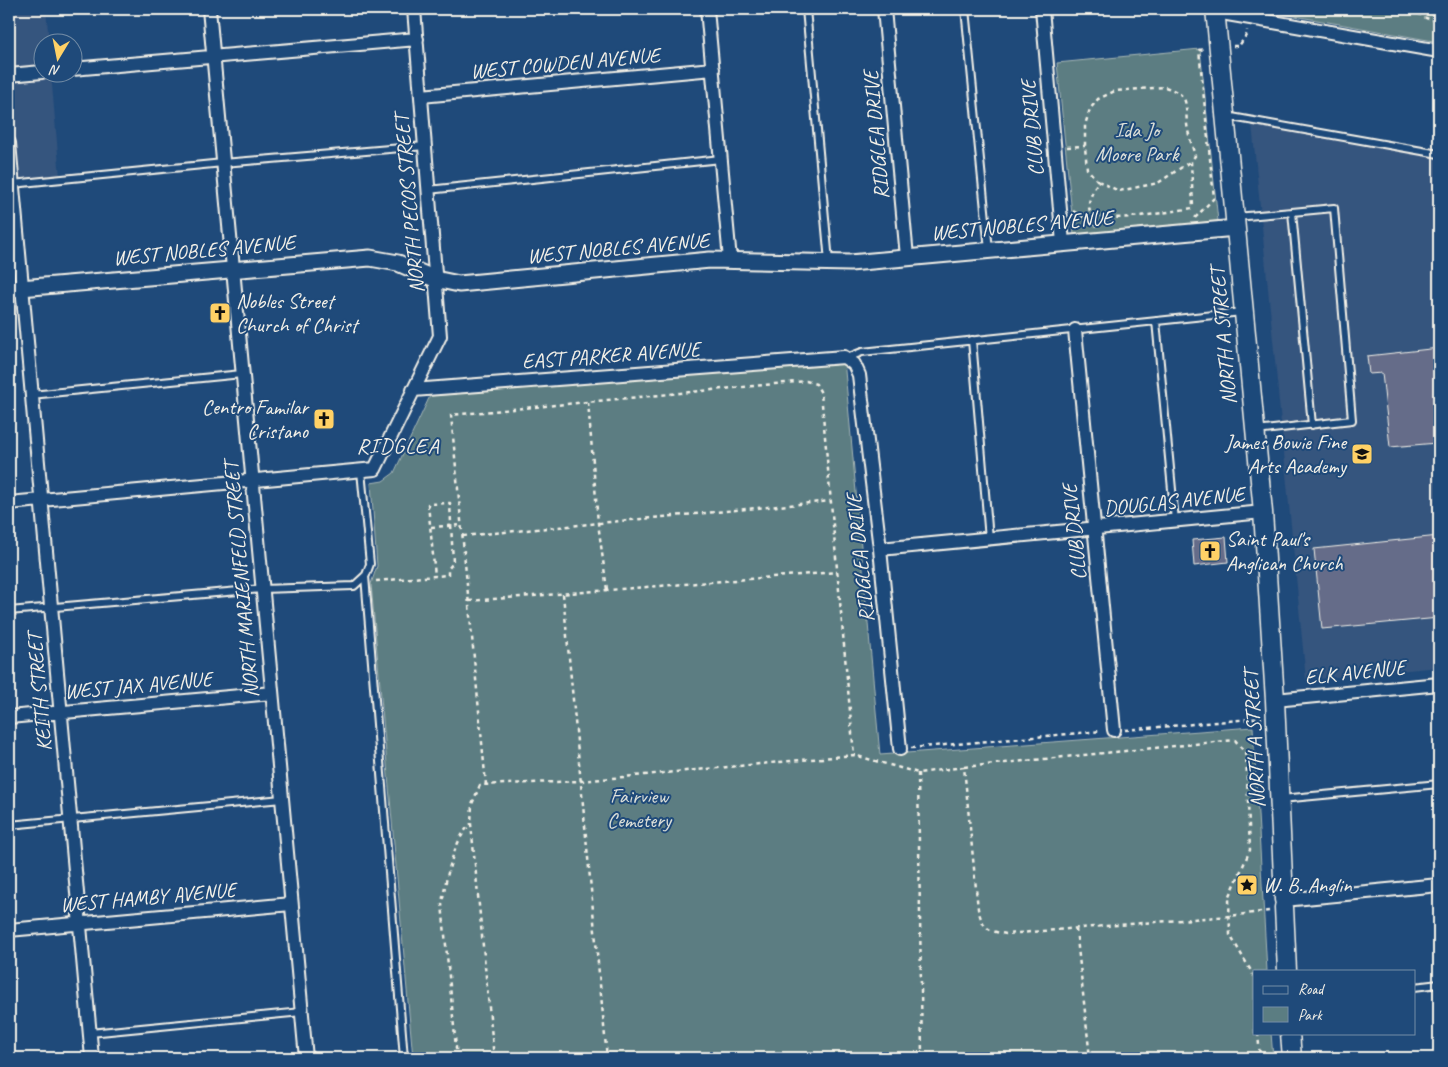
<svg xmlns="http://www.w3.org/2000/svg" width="1448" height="1067" font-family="Caveat,sans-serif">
<rect width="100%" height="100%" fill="#1f4a7a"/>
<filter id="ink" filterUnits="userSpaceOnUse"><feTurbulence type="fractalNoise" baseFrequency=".02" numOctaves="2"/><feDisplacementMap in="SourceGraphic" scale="10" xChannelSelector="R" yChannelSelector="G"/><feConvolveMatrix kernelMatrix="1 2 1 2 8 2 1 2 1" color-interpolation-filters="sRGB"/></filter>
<g filter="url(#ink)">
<path fill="#34547e" d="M9 9H46L49 42H42V72L51 73 60 177 13 182 23 295H9Z
M1252 124 1439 157V667L1306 680Z"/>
<path fill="#5b7d82" stroke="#a8b7b5" d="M1256 9H1439V42Z
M1200 49 1218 221 1074 235 1057 63Z
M844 360 880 755 1253 727 1267 971H1254V1033H1271L1273 1058H413L371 584 377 566 371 483 383 481 394 473 430 396Z"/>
<path fill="#656c89" stroke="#f4f1e8" d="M1439 348V429H1436L1437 443 1390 447 1382 373 1369 374 1367 356Z
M1439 536V618L1322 629 1314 549Z
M1226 537 1228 562 1194 566 1192 540Z"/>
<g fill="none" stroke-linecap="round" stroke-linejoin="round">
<g stroke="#f4f1e8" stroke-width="10">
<path id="service" d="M806 9 829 262
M965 9 989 250
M1226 116 1439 154
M12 184 223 163 425 146
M428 190 721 159
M1236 217 1292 212
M1156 321 1175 521
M972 340 989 539
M848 360 852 356 862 352 1242 312
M31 395 242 374
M1256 431 1352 420 1334 208 1292 212 1312 425
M365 576 404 1058
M9 611 262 589 354 586 366 575 370 564 361 471
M1281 799 1439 784
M9 825 282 799
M1414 987 1439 984
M90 1033 302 1012"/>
</g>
<g stroke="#f4f1e8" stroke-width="16">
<path id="minor" d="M209 9 306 1058
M707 9 730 260
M884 9 907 257
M1042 9 1063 243
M1216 12 1439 51
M72 69 417 39
M9 75 42 72
M421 96 713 69
M9 143 92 1058
M1075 330 1114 730
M413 390 844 357 854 364 859 375 880 549 900 749
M9 503 375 469 440 336 414 9
M880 549 1263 512
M1275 700 1439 684
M9 717 272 693
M1284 907V900L1439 885
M9 930 291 904"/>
</g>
<g stroke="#f4f1e8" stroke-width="19">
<path id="tertiary" d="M9 289 370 258 398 263 435 279 459 284 710 260 850 263 1236 228"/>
</g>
<g stroke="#f4f1e8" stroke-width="21">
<path id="secondary" d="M1215 9 1263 512 1275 700 1284 900
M1284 907 1287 971
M1290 1033 1292 1058"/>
</g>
<path stroke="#f4f1e8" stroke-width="2.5" stroke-dasharray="4 4" stroke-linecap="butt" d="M1411 9 1426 18 1439 22
M1233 46H1239L1247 34V30
M1165 87C1190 95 1185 102 1187 124 1188 134 1192 145 1195 156L1191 161 1193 208C1176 210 1098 227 1090 211 1086 202 1094 190 1098 181L1087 169 1085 147V125L1090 109 1098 99 1115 91Z
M1067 147 1085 146
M1098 181 1119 191 1158 183 1191 161
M1073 211 1097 226
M1195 218 1214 198 1199 50 1205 49
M588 402 598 523 607 590
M431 527 462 525
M463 536 831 501
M376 581 448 575V569L453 563 450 503 428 504 435 576
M563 594 607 1058
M469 601 837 572
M1125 730 1262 718
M911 748 1102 731
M964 767 1235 740 1246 754 1250 850 1229 898 1230 935 1254 976
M918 773 922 1058
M486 785 451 415 806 381 816 384 821 393 854 755
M1076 929 1090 1058
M1258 1033 1260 1058
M457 1058 442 904C445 882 454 838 471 824
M494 1058 471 824 472 804 480 785 581 781 854 755 918 773 964 767 978 909C983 928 987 931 1006 934L1230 916 1269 911"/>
<use href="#service" stroke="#1f4a7a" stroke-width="6"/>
<use href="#minor" stroke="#1f4a7a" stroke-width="12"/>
<use href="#tertiary" stroke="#1f4a7a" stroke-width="15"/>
<use href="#secondary" stroke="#1f4a7a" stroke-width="18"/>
</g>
</g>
<defs>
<g id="church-square" transform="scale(1.125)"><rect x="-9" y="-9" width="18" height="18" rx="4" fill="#ffd166" stroke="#1f4a7a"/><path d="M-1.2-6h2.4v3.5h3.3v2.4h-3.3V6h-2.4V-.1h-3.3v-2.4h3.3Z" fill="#111"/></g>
<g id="school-square" transform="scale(1.125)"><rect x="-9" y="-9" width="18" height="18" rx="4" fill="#ffd166" stroke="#1f4a7a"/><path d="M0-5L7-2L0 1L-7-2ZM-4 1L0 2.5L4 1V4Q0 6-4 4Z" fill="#111"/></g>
<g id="sight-square" transform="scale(1.125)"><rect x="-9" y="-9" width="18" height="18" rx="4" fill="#ffd166" stroke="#1f4a7a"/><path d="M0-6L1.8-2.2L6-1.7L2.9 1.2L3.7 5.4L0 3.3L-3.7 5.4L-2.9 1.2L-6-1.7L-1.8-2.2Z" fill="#111"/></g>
</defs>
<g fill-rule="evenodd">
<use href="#church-square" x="220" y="313"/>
<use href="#church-square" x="324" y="419"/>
<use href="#school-square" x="1362" y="454"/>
<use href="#church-square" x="1210" y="551"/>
<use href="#sight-square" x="1247" y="885"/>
</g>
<g text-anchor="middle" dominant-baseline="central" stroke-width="4" stroke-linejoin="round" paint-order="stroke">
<g font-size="21" fill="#f4f1e8" stroke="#1f4a7a">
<text transform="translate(565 63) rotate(-5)">WEST COWDEN AVENUE</text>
<text transform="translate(1032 128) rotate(-95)">CLUB DRIVE</text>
<text transform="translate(876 135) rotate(-95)">RIDGLEA DRIVE</text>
<text transform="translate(409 204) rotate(-95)">NORTH PECOS STREET</text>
<text transform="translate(1022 225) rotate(-5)">WEST NOBLES AVENUE</text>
<text transform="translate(618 248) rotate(-5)">WEST NOBLES AVENUE</text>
<text transform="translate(204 250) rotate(-5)">WEST NOBLES AVENUE</text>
<text transform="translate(1223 336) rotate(-95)">NORTH A STREET</text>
<text transform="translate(611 355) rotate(-4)">EAST PARKER AVENUE</text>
<text transform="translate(1174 501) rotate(-6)">DOUGLAS AVENUE</text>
<text transform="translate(1074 532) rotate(-96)">CLUB DRIVE</text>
<text transform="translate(860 558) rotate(-96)">RIDGLEA DRIVE</text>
<text transform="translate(241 580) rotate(-95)">NORTH MARIENFELD STREET</text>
<text transform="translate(1355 672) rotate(-6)">ELK AVENUE</text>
<text transform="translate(138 685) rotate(-5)">WEST JAX AVENUE</text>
<text transform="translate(39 692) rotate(-95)">KEITH STREET</text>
<text transform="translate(1254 739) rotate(-93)">NORTH A STREET</text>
<text transform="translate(148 897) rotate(-5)">WEST HAMBY AVENUE</text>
</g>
<g font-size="21" fill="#dde0d9" stroke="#1f4a7a">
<text x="1137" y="130">Ida Jo<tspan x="1137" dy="24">Moore Park</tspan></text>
<text x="639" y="796">Fairview<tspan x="639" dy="24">Cemetery</tspan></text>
</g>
<g font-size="21" fill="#f4f1e8" stroke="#1f4a7a" text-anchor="start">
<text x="236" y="301">Nobles Street<tspan x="236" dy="24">Church of Christ</tspan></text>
<text x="308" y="407" text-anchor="end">Centro Familar<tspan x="308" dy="24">Cristano</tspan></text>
<text x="1346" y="442" text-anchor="end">James Bowie Fine<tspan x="1346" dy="24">Arts Academy</tspan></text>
<text x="1226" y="539">Saint Paul's<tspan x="1226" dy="24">Anglican Church</tspan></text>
<text x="1263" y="885">W. B. Anglin</text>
</g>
<g font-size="22" letter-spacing="1" fill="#f4f1e8" stroke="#1f4a7a">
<text x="398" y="446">RIDGLEA</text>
</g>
</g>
<rect width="1448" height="1067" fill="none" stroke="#1f4a7a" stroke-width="30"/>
<rect x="15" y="15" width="1418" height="1037" fill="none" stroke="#f4f1e8" stroke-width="2" filter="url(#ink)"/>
<rect x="1253" y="970" width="162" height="65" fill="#1f4a7a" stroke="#748da6"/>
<rect x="1263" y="986" width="25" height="8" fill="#1f4a7a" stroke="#748da6"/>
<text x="1298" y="994" font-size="15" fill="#f4f1e8">Road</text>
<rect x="1263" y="1007" width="25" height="15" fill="#5b7d82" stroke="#748da6"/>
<text x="1298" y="1020" font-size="15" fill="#f4f1e8">Park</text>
<g transform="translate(58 58) rotate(190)"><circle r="24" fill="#1f4a7a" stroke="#748da6"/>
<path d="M0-4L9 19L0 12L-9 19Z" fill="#ffd166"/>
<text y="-8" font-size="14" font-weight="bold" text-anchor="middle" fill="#f4f1e8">N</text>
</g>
</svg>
